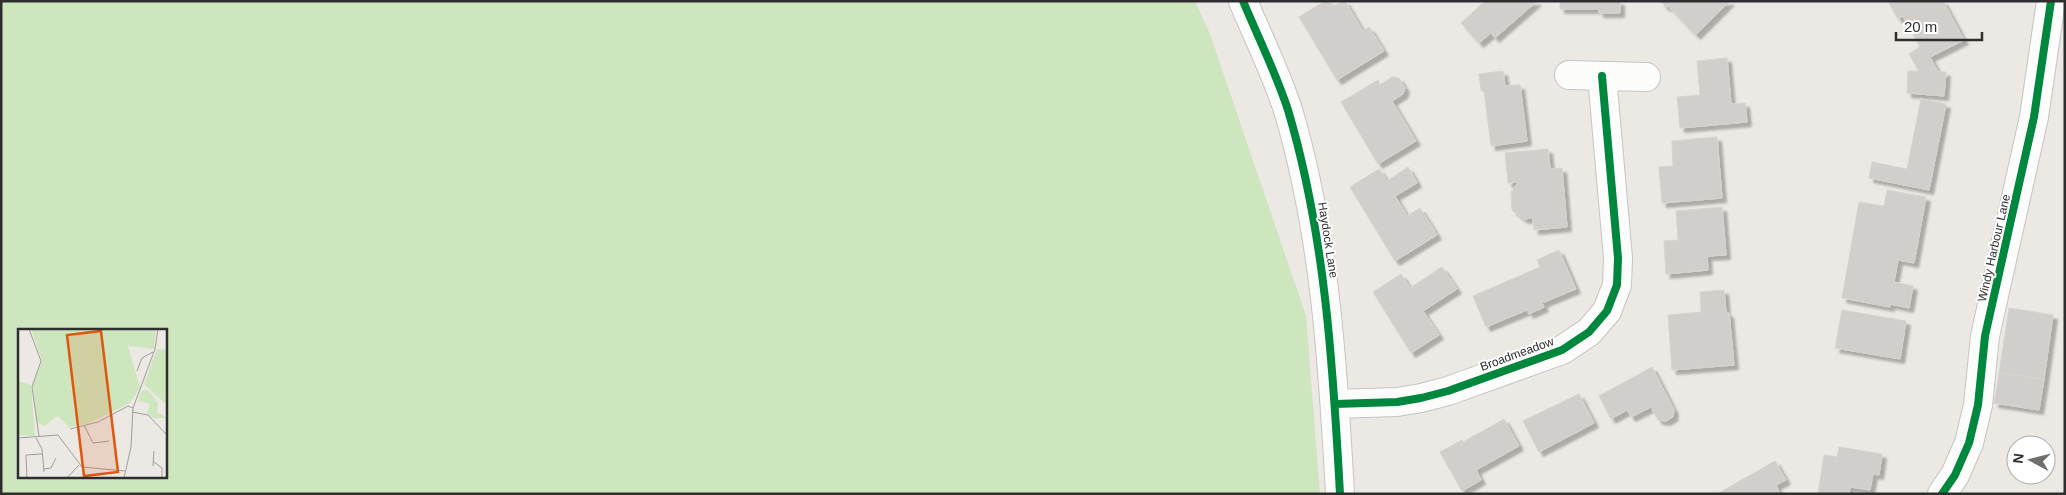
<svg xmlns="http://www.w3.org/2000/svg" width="2066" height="495" font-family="Helvetica,sans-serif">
<defs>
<filter id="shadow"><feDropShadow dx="4.5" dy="4.5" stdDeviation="1" flood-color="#0004"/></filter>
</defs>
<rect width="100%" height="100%" fill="#ece8e4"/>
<path fill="#cee6be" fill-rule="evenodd" d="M1 1H1195L1210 34 1306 316 1320 494H1ZM19 330H165V476H19Z"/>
<path fill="#d1cecb" stroke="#d7d4d0" filter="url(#shadow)" d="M1325 1H1330L1333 6 1345 1 1363 31 1369 27 1384 51 1337 80 1299 17Z
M1485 1H1537L1495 38 1491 33 1479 43 1461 23Z
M1560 1H1620V13H1599V9H1560Z
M1660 1H1730L1696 35 1668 6 1666 7Z
M1888 1H1943L1964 40 1930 57 1938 72H1946L1944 96 1907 93 1908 71H1919L1909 54 1920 47 1903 16 1898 19Z
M1727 58 1731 104 1745 103 1747 122 1680 128 1677 97 1700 95 1697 61Z
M1503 71 1505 86 1520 85 1527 141 1491 146 1484 91H1481L1479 74Z
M1392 77 1399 78 1405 88 1403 94 1392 101 1416 141 1378 164 1341 102 1378 80 1380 85Z
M1921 99 1946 104 1929 190 1869 178 1872 162 1907 169Z
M1717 137 1722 198 1662 203 1659 167 1673 166 1672 141Z
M1548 149 1550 169 1562 168 1567 227 1534 230 1533 218 1524 219 1512 210 1511 192 1519 182 1508 183 1505 153Z
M1408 167 1417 183 1395 196 1407 216 1420 208 1437 235 1395 261 1350 187 1379 169 1387 181Z
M1887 190 1926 197 1914 263 1898 260 1894 282 1913 286 1909 308 1890 304V307L1842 298 1859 202 1884 206Z
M1722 207 1726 255 1707 256 1708 270 1666 274 1664 241 1678 240 1676 211Z
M1559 250 1576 289 1542 303 1544 307 1529 314 1527 310 1486 327 1473 296 1540 267 1537 260Z
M1442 267 1457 289 1423 311 1439 335 1411 353 1373 292 1401 274 1410 288Z
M1724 290 1726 313H1729L1734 365 1672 370 1668 315 1701 312 1700 292Z
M2009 308 2053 315 2044 379 1999 373Z
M1842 310 1906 321 1900 359 1835 348Z
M1652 367 1674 410 1673 417 1666 421 1658 420 1651 407 1631 417 1627 410 1611 419 1599 396Z
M1999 373 2044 379 2039 410 1994 403Z
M1579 394 1594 423 1539 452 1523 421Z
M1504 419 1519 446 1476 470 1481 480 1462 491 1440 452 1462 440 1463 442Z
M1839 447 1882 454 1879 475 1873 474 1870 490 1850 487 1849 494H1818L1824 455 1837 457Z
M1775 461 1786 480 1776 485 1780 494H1717Z"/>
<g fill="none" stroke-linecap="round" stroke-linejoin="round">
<g stroke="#c5c4c5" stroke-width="30">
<path id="minor" d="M1243 1C1258 37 1276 73 1288 110 1325 234 1333 365 1340 494
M1569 75 1646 77
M1335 404 1397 402 1421 398 1448 391 1562 350 1589 332 1607 311 1617 285 1618 258 1602 76
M1942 494 1955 475 1969 443 1978 405 1985 336 2034 117 2051 1"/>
</g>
<use href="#minor" stroke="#fcfcfb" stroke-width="28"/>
<g stroke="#fff" stroke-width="11">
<path id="cycleway" d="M1243 1C1258 37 1276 73 1288 110 1325 234 1333 365 1340 494
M1335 404 1397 402 1421 398 1448 391 1562 350 1589 332 1607 311 1617 285 1618 258 1602 76
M1942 494 1955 475 1969 443 1978 405 1985 336 2034 117 2051 1"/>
</g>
<use href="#cycleway" stroke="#00873e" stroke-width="8"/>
</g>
<g text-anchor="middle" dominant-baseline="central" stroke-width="4" stroke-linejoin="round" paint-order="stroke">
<g font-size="12" fill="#2e2e2e" stroke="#fff">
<text transform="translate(1328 240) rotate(81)">Haydock Lane</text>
<text transform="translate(1994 248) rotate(-77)">Windy Harbour Lane</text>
<text transform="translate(1517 354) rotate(-20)">Broadmeadow</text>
</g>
</g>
<g transform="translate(18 329)">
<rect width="149" height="149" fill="#ece8e4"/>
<path d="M13 0H138L136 20 110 17 122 59 112 74 72 94 51 98 40 87 26 97 18 93 15 56 24 32ZM139 20 149 21V76L126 55ZM0 52 13 56 17 107 0 106ZM130 61 140 74 139 83 149 89H135L129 84 132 75 120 72 123 62Z" fill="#cee6be"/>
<path fill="none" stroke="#a09e9b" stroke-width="1" d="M11 0 23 32 14 58 21 107M119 42 124 29 135 23M114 83 130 86 149 106M66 96 75 114 91 112M52 100 80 93 110 77 115 79M0 109 40 106 64 138 107 142M18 109 24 120 26 143M136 133 144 139V149M135 137 136 122M26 140 33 139 38 129M9 149 8 126 24 125M49 149 61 136M106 149 113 118 115 79 137 20 140 0"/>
<path fill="#df570e" fill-opacity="0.15" stroke="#df570e" stroke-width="2.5" d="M83 2 100 143 66 147 49 6Z"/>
<rect width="149" height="149" fill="none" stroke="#2e2e2e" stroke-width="2.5"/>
</g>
<rect width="2066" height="495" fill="none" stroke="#2e2e2e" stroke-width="5"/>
<g transform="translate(2031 460) rotate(277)"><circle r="24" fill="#ffffff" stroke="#ababab"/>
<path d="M0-4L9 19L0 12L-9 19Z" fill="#706f6e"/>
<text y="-8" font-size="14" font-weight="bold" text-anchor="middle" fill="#2e2e2e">N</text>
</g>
<path d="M1896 32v8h86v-8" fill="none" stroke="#2e2e2e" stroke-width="2.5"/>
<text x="1904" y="32" font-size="15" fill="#2e2e2e" stroke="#ffffff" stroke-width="4" paint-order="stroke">20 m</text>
</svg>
